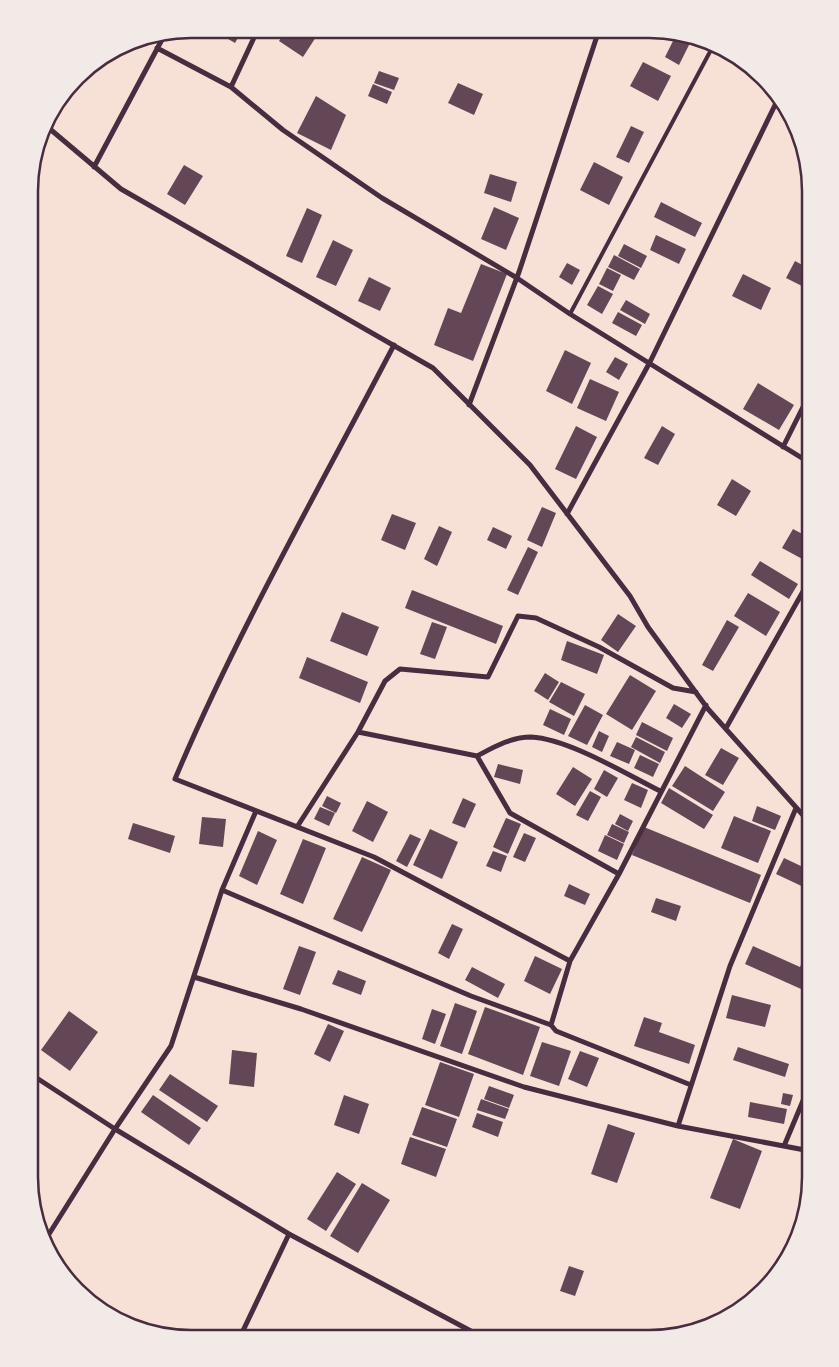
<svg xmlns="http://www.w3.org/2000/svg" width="839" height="1367" font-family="'Open Sans',sans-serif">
<rect width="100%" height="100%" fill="#f7e1d7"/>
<path fill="#644757" d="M211 29H243L235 43Z
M287 29H304L316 37 303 57 279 41Z
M677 33 692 39 679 65 665 57Z
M643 62 671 76 658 101 630 86Z
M379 71 399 78 394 90 374 83Z
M458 83 483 94 474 115 448 103Z
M373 84 392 92 387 104 368 96Z
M316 96 346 115 331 150 297 133Z
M631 126 644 132 629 163 616 157Z
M594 162 623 177 609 205 580 190Z
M184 165 203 176 185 205 167 194Z
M490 174 517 182 511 202 484 193Z
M661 202 702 223 695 237 654 217Z
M494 207 519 218 506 250 481 239Z
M307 208 322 215 302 263 286 256Z
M656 235 686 249 679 264 650 250Z
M333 240 353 250 336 286 316 277Z
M624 244 647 256 641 268 618 256Z
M614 255 640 269 634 280 608 267Z
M795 261 810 269 802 286 786 278Z
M567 263 580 270 572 285 559 277Z
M481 264 507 274 473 361 434 345 448 308 461 313Z
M607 268 621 275 613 291 599 284Z
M743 274 771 288 761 310 732 296Z
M810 275V290L804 287Z
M369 277 391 288 380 311 358 301Z
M598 286 613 294 602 314 587 305Z
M626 300 650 314 645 324 620 310Z
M618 312 642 325 636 336 612 323Z
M565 350 591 363 572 404 546 391Z
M615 357 628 364 619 380 606 372Z
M590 379 619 392 606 421 577 408Z
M758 383 794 405 779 430 743 409Z
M576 426 597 437 576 479 555 469Z
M662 426 675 434 658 465 644 458Z
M732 479 751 491 736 516 717 505Z
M542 507 556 513 542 547 527 540Z
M392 514 416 523 405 550 381 540Z
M439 526 452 532 437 566 424 559Z
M493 527 512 536 506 549 487 540Z
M793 529 810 538V554L806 561 782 548Z
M528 547 538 552 518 595 507 590Z
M760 561 798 584 789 599 751 575Z
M412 590 503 626 496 644 405 608Z
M748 593 780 612 766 636 734 616Z
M342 612 379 627 367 656 330 641Z
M618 614 636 626 618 652 601 640Z
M727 620 739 627 713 671 702 665Z
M432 622 447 627 435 659 420 654Z
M567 641 604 655 597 674 561 660Z
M307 657 368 682 360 703 299 678Z
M545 673 559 682 548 700 534 691Z
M630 675 656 691 632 730 606 714Z
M561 682 585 694 574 716 549 702Z
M674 704 691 714 682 728 666 718Z
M585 705 603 715 587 745 568 736Z
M550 709 571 719 564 735 543 725Z
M642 722 673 738 667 751 636 735Z
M599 731 609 736 602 752 592 747Z
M636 737 665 752 660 763 631 747Z
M617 742 635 750 629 764 610 756Z
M721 748 739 758 723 785 705 775Z
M640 755 659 764 653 777 634 768Z
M498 764 523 770 520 784 494 777Z
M685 766 725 792 713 811 672 786Z
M573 767 592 779 575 806 556 794Z
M604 770 618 778 607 797 594 789Z
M632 783 648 790 641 808 624 800Z
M669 788 713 815 704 829 661 803Z
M590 791 601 797 588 821 576 815Z
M327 796 341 803 336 813 322 806Z
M463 798 476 804 465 828 452 823Z
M367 801 388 812 373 842 352 831Z
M757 806 781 816 775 830 752 821Z
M320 807 335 813 329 826 314 819Z
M620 814 633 821 628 831 615 824Z
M734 816 771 831 758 863 721 848Z
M202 817 226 819 223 847 199 844Z
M506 818 521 824 508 854 493 847Z
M133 823 175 836 170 853 128 839Z
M612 824 629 832 624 843 607 835Z
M644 827 761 875 750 903 632 855Z
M430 829 458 842 442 879 413 865Z
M258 831 277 840 257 885 239 876Z
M524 833 536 838 525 862 513 857Z
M410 834 421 839 407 867 396 861Z
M605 835 624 844 617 860 598 851Z
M303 839 326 848 303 904 280 894Z
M493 851 507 856 501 872 486 866Z
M810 853V890L776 874 784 858 803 867Z
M362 857 391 870 362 932 333 919Z
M569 884 590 894 585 905 564 896Z
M656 898 681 906 676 921 651 912Z
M452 924 463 929 449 959 438 953Z
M810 944V993L745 964 753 946 800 967Z
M299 946 316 952 300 995 283 989Z
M535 956 562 969 550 994 524 981Z
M472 967 505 984 498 998 465 980Z
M338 970 366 981 361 995 332 984Z
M732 995 771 1005 765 1027 726 1018Z
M455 1003 477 1011 462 1054 440 1046Z
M485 1007 540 1027 523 1075 468 1054Z
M432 1009 446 1014 435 1044 422 1039Z
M69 1011 98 1032 70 1071 41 1050Z
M644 1017 662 1023 659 1032 695 1045 689 1064 634 1046Z
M328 1024 344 1031 330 1062 314 1054Z
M810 1028V1045L804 1042Z
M542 1042 571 1051 559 1086 530 1076Z
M738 1047 789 1064 785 1077 733 1060Z
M232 1050 257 1053 254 1087 229 1084Z
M580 1051 599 1058 587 1087 568 1079Z
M440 1062 474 1074 459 1117 425 1105Z
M170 1074 218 1106 207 1122 159 1090Z
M489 1086 514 1095 509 1108 484 1099Z
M783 1093 793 1095 790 1106 781 1104Z
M153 1095 201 1128 189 1145 141 1112Z
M344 1095 369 1104 359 1134 334 1125Z
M481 1099 509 1109 505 1119 477 1110Z
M750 1102 787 1109 784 1124 748 1117Z
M810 1103V1125L802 1122Z
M422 1107 457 1119 447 1147 412 1135Z
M477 1113 503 1122 498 1137 472 1127Z
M608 1124 635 1133 617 1183 591 1174Z
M410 1137 446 1149 436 1177 401 1164Z
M733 1139 762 1151 740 1209 710 1198Z
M337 1172 356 1184 326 1231 307 1219Z
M810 1176V1188L804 1216 797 1214Z
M362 1183 390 1200 358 1253 330 1236Z
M569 1266 584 1271 575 1296 560 1291Z"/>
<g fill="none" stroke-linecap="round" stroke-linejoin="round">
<path stroke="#4a2c40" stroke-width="4" d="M570 314 712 48"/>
<path stroke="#4a2c40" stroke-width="5" d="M258 29 231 87 283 130 382 198 517 278 570 314 810 463
M157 48 231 87
M44 124 121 189 433 368 530 465 630 596 648 627 708 709 810 823
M94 167 165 34
M394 345C320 487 237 632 175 779L374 857 570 961 619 874 706 705
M469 405 519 272 599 30
M783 447 810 393
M567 514 650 362 777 101
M726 728 810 579
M358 732 477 756 510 813 619 874
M477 756C494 747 511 737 531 737 569 739 626 774 660 791
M796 808 730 966 678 1126 810 1151
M297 827 358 732 385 681 400 669 488 677 518 616 536 618 599 647 673 688 696 692
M222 890 471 996 551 1025
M570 961 551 1025 556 1031 691 1085
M194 977 301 1009 524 1087 678 1126
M29 1073 115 1129 171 1046 222 890 256 811
M784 1146 810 1084
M44 1242 115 1129 289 1234 484 1338
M240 1337 289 1234"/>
</g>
<path d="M0 0H839V1367H0ZM191 38H649A153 153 0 0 1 802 191V1177A153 153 0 0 1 649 1330H191A153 153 0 0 1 38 1177V191A153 153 0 0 1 191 38Z" fill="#f1eae7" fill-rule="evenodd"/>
<path fill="none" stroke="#4a2c40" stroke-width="2.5" d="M191 38H649A153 153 0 0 1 802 191V1177A153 153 0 0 1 649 1330H191A153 153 0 0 1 38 1177V191A153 153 0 0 1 191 38Z"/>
</svg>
